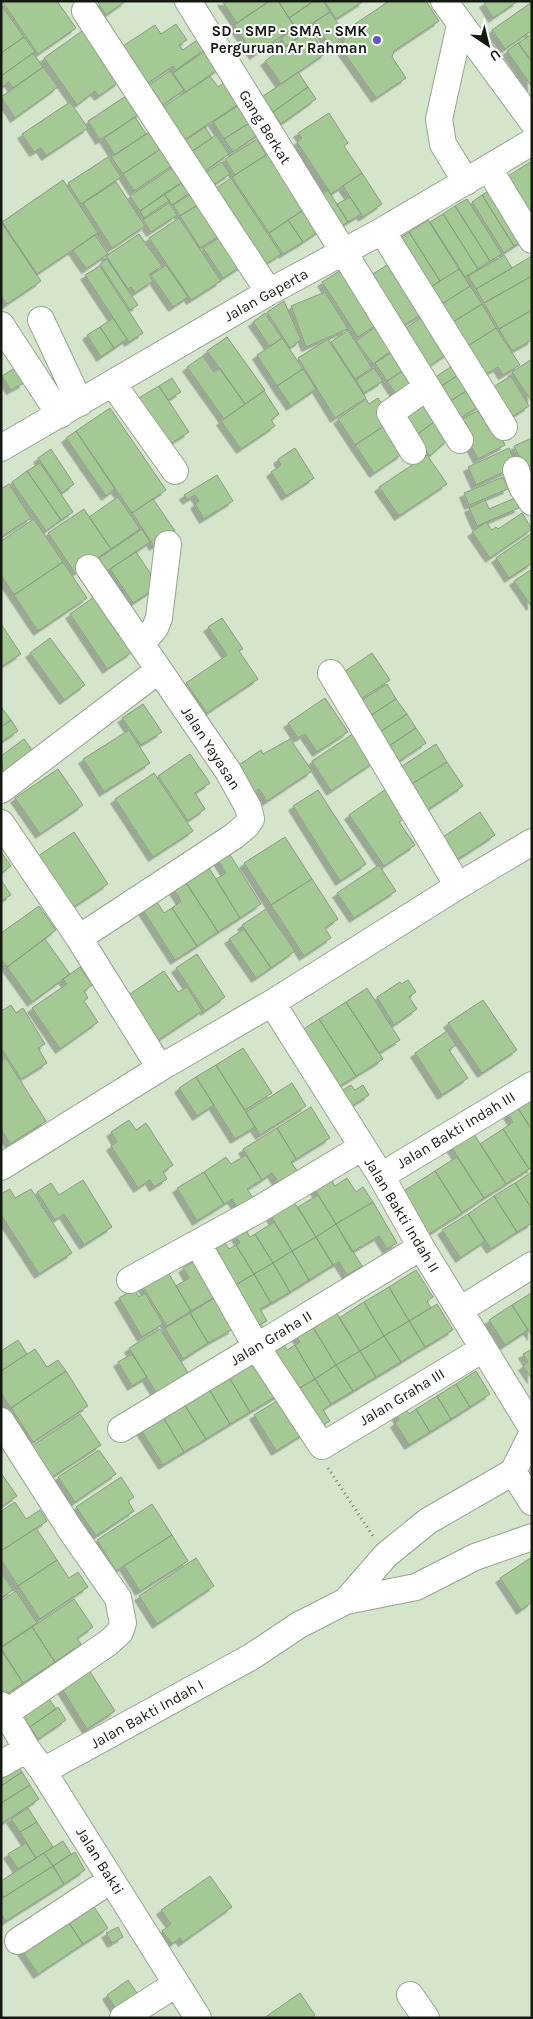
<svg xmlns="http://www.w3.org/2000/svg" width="533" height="2019" font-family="Karla,sans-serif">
<defs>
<filter id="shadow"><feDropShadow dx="-4.5" dy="4.5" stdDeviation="0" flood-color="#0004"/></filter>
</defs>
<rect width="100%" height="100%" fill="#d4e5cc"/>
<path fill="#a5c994" stroke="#8a9a83" filter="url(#shadow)" d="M2 1H57L76 28 38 54Z
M97 1H126L106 15Z
M222 1H269L237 23Z
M270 1H278L295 27 254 55 234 25Z
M278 1H314L289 18Z
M314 1H323L330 12 299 32 289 18Z
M324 1H364L336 19Z
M389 1H426L439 21 394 51 392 57 406 78 376 98 342 50 346 30Z
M487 1H518L493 18 484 3Z
M532 2V36L529 32 505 49 492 30Z
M1 5 24 37 1 53Z
M330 12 343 31 339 34 342 37 338 40 340 44 332 49 314 22Z
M176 24 187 40 179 45 183 50 197 40 204 50 176 70 173 66 145 85 120 48 155 25 161 34Z
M89 26 120 81 99 96 95 91 77 105 44 58Z
M307 27 309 30 286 46 281 38 295 28 298 33Z
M309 30 326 53 281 84 265 61Z
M531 35 532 36V62L518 43Z
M24 37 35 52 1 76V53Z
M518 43 532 62V87L507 51Z
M208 49 220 68 186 92 173 73Z
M33 53 43 67 13 88 9 82 1 88V76Z
M43 67 58 87 15 118 1 97Z
M170 71 184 90 157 109 143 89Z
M298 72 308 87 273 112 262 97Z
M210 76 218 87 224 83 242 102 184 140 162 108Z
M308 87 316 99 281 124 273 112Z
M135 90 147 109 100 140 88 121Z
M70 102 88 128 46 156 41 148 34 152 22 134Z
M242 103 254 120 224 139 213 122Z
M329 113 348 143 344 146 362 173 331 194 297 142 302 138 298 133Z
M135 117 146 134 115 155 104 138Z
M254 120 262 132 233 152 224 139Z
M205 127 212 138 185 156 178 146Z
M154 129 165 146 123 174 111 157Z
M216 135 229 154 199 175 185 156Z
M257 139 266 155 235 175 225 159Z
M168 144 179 161 134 191 123 174Z
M271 152 308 207 269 233 232 177Z
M108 157 121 177 81 204 68 183Z
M532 161V231L500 181Z
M222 162 230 174 207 189 199 177Z
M179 163 192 176 140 211 130 196Z
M362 173 382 204 363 217 343 186Z
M192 176 199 186 172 205 164 194Z
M231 178 281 254 257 270 207 194Z
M63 180 98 233 37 274 2 222Z
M116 182 145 226 112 248 83 203Z
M495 187 527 238 514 246 482 195Z
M197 190 204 201 180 216 173 205Z
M328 190 348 222 334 231 314 199Z
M164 194 169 201 144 218 140 211Z
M482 195 514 246 504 253 472 202Z
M350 197 361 214 348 222 337 204Z
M467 199 502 254 490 261 455 206Z
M204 201 224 233 200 248 180 216Z
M169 203 177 215 151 232 143 220Z
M455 206 490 261 478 269 443 214Z
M308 207 322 229 303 242 288 220Z
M443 214 478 269 465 277 430 222Z
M179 218 221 281 191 300 149 238Z
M288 220 303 242 283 254 269 233Z
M428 220 459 269 440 281 409 232Z
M1 222 41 281 7 304 1 296Z
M409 232 440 281 423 292 392 243Z
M139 234 162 266 149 275 153 281 135 293 131 287 128 289 106 256Z
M95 235 108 254 86 269 73 250Z
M223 235 243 265 223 278 203 248Z
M504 255 512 268 476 289 468 276Z
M532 256V276L484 303 476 289Z
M107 259 138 305 130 310 100 264Z
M395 260 428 311 395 330 365 279Z
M166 265 188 297 173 307 151 275Z
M100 266 143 333 129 342 85 275Z
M346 267 381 322 358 337 322 282Z
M459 269 470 286 434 309 423 292Z
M532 276V310L499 329 484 303Z
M470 286 482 304 445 327 434 309Z
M325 292 348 329 306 347 291 306Z
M284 301 301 340 290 348 267 312Z
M482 304 496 328 460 351 445 327Z
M532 310V340L512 351 499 329Z
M265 313 282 338 270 347 253 322Z
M426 314 451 351 421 372 396 335Z
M113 318 127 339 114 348 100 327Z
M381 323 398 346 373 364 356 341Z
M100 327 114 348 101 357 87 335Z
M496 328 520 365 503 375 498 367 478 379 460 351Z
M348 330 372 368 355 379 331 342Z
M227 337 265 390 245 404 207 351Z
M282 338 303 369 277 386 257 355Z
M328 339 366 398 335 418 298 358Z
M399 347 412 365 387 381 375 363Z
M203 356 214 372 220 368 245 404 224 419 187 367Z
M532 359V402L512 372Z
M458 362 464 371 440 387 434 378Z
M412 365 425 387 402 403 387 381Z
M15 368 24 383 11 390 2 376Z
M374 368 383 381 364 393 356 380Z
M303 369 316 389 291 406 277 386Z
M464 371 474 386 441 407 432 393Z
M511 376 529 406 510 418 491 388Z
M172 378 181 392 168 400 159 386Z
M159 386 189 432 167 446 137 399Z
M474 386 485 402 452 424 441 407Z
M264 391 279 414 271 420 275 426 241 449 221 421Z
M428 396 442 416 415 436 400 415Z
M378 398 390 416 384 426 355 445 338 419 366 399 369 404Z
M485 407 505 445 478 459 458 421Z
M110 408 166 490 132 513 76 431Z
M442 416 452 436 430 456 415 436Z
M384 426 402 454 374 473 355 445Z
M76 431 115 489 106 496 66 438Z
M532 438V465L525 468 514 446Z
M295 448 314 478 286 496 271 472 281 465 278 459Z
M509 448 517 466 476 485 468 467Z
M51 449 74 484 62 493 38 458Z
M427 455 447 484 399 516 379 487Z
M40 463 73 512 61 520 27 471Z
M27 471 61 520 46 531 12 482Z
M217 475 233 501 204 519 195 504 199 501 195 495 187 500 184 495Z
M503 477 508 489 469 505 464 493Z
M9 484 31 518 1 537V489Z
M118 497 140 529 111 549 89 517Z
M515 498 519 508 477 526 469 508 485 500 489 509Z
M153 499 175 531 154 546 132 513Z
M84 509 111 549 75 573 48 533Z
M522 513 532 529 490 558 472 532 486 522 492 530 496 527 498 529Z
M34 519 63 562 14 595 1 575V541Z
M142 529 150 542 107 571 99 558Z
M532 533V563L509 578 496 558Z
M136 552 159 586 133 603 110 569Z
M63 562 87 598 38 631 14 595Z
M532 569V605L531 606 514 581Z
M94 597 132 652 107 669 70 614Z
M222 618 243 649 239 651 258 679 207 713 186 683 227 655 208 627Z
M1 624 21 654 1 667Z
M50 638 85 685 64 700 30 653Z
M372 653 390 680 356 702 338 676Z
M387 684 396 699 371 715 362 700Z
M325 698 348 732 317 752 305 734 298 738 288 723Z
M396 699 407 714 377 734 367 718Z
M143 704 162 732 141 745 122 718Z
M1 707 11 720 1 727Z
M407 714 416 728 386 748 377 734Z
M11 720 18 731 1 742V727Z
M416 728 426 743 396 763 386 748Z
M129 730 150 763 104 792 83 759Z
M354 733 374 762 331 791 312 761Z
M24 739 32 750 3 772 1 756Z
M290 739 312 771 267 801 259 789 250 795 239 778 245 774 239 765 261 750 263 754Z
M436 744 447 762 410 785 399 768Z
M190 754 210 783 195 793 205 809 188 821 158 776Z
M447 762 463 786 427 810 410 785Z
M58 769 83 805 40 834 15 798Z
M154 773 193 831 153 857 115 799Z
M386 789 405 818 399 822 415 845 384 866 349 815Z
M318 790 366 864 340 881 293 806Z
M480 812 495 835 458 859 443 837Z
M74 832 108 884 69 910 35 858Z
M285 837 312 879 271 905 244 863Z
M227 850 261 904 240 918 216 879 226 873 216 857Z
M1 852 11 866 1 873Z
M379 865 396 891 354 918 337 893Z
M209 868 240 918 218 932 183 878Z
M183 878 218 932 197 946 172 908 181 901 172 886Z
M312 879 338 919 325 928 331 938 304 956 271 905Z
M1 880 11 895 1 901Z
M153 896 164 913 172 908 197 946 175 960 139 904Z
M39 906 56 930 7 967 1 959V933Z
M266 909 295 951 271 968 242 925Z
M244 929 271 968 256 978 229 939Z
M45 939 70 974 32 1002 7 967Z
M197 954 225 997 205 1011 176 968Z
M80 967 92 985 84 991 88 998 84 1001 98 1022 60 1049 32 1008 67 984 63 979Z
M164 971 178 992 187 987 202 1011 157 1041 127 996Z
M408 980 416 992 409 997 417 1009 394 1025 377 997 400 982 401 984Z
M367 988 400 1040 379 1053 346 1002Z
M483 1000 517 1050 482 1073 448 1023Z
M346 1002 383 1059 356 1076 319 1019Z
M11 1005 16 1013 23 1008 45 1044 38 1048 47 1063 21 1079 1 1048V1011Z
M319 1019 356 1076 335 1089 299 1032Z
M447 1031 456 1045 449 1050 468 1078 442 1095 415 1053Z
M243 1048 272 1093 245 1110 216 1065Z
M6 1058 46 1121 10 1144 1 1129V1062Z
M216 1065 255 1127 235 1139 196 1077Z
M196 1077 214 1105 197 1116 179 1088Z
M292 1083 306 1106 260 1135 246 1112Z
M351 1085 355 1090 363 1085 369 1095 350 1107 341 1091Z
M532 1097V1130L517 1107Z
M311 1107 330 1138 296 1159 277 1128Z
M517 1107 532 1130V1168L529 1169 503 1129 513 1122 507 1113Z
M129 1120 136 1130 146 1123 173 1165 163 1172 167 1179 154 1187 150 1180 138 1188 111 1146 117 1142 111 1132Z
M277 1128 296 1159 291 1162 298 1172 279 1184 272 1173 262 1180 243 1149Z
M470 1128 506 1184 484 1198 448 1142Z
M503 1129 529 1169 506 1184 480 1144Z
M246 1155 262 1180 247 1189 253 1198 238 1208 232 1199 224 1204 204 1172 226 1157 231 1164Z
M457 1157 484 1198 462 1213 435 1171Z
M435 1171 462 1213 426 1236 399 1194Z
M204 1172 224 1204 197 1221 177 1188Z
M532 1172V1209L515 1183Z
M328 1174 335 1186 347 1178 356 1192 363 1187 373 1202 336 1224 311 1183Z
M83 1180 112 1227 84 1245 64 1214 55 1220 37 1192 51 1183 59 1195Z
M515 1183 532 1209V1223L517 1232 494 1196Z
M10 1189 15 1198 31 1189 72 1253 39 1274 1 1215V1194Z
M318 1195 336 1224 316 1237 298 1207Z
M494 1196 517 1232 491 1249 468 1214Z
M291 1197 316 1237 292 1251 268 1211Z
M373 1202 397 1243 387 1249 379 1236 352 1252 336 1224Z
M468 1214 485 1241 460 1258 442 1230Z
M274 1222 292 1251 273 1263 255 1234Z
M336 1224 362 1266 347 1275 339 1262 333 1265 316 1237Z
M243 1225 250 1237 255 1234 273 1263 254 1274 236 1245 240 1243 233 1231Z
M316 1237 333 1265 309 1280 292 1251Z
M222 1238 229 1249 236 1245 254 1274 232 1287 214 1258 220 1254 213 1243Z
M292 1251 309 1280 290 1292 273 1263Z
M196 1260 218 1295 191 1311 176 1286 189 1278 183 1268Z
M273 1263 290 1292 271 1303 254 1274Z
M166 1269 191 1311 167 1326 141 1284Z
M416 1270 433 1297 427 1301 431 1308 409 1321 389 1287Z
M254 1274 271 1303 260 1309 267 1321 256 1327 232 1287Z
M389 1287 409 1321 384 1336 364 1302Z
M134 1289 139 1297 145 1293 163 1324 142 1337 119 1298Z
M531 1293 532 1294V1336L512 1305Z
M214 1298 233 1329 208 1343 190 1313Z
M364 1302 384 1336 360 1351 339 1318Z
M437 1304 453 1330 425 1347 409 1321Z
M512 1305 528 1330 505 1345 489 1320Z
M333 1307 360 1351 336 1365 309 1321Z
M190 1313 208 1343 183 1359 165 1328Z
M309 1321 336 1365 315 1379 295 1345 300 1342 293 1331Z
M409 1321 425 1347 401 1362 384 1336Z
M160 1329 189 1374 157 1394 129 1348Z
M384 1336 401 1362 376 1377 360 1351Z
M18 1340 27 1354 1 1371V1351Z
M282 1341 287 1350 295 1345 315 1379 293 1392 268 1350Z
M35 1349 47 1367 58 1360 66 1371 11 1408 1 1393V1371Z
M532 1349V1379L523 1366 528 1362 523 1354Z
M255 1351 280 1394 250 1412 229 1377Z
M360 1351 376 1377 353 1391 336 1365Z
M132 1354 147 1377 132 1386 118 1362Z
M336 1365 353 1391 331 1404 315 1379Z
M66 1371 88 1406 33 1442 11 1408Z
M476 1371 490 1394 470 1407 456 1384Z
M229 1377 250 1412 230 1424 209 1389Z
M315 1379 331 1404 323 1410 330 1421 316 1429 293 1392Z
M456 1384 470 1407 451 1419 437 1396Z
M209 1389 230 1424 206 1439 184 1404Z
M437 1396 451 1419 430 1432 416 1409Z
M283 1397 305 1433 276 1451 254 1415Z
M184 1404 206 1439 184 1452 163 1417Z
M405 1407 409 1414 416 1409 430 1432 409 1445 395 1423 399 1420 395 1413Z
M80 1414 101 1445 52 1477 32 1446Z
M163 1417 184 1452 163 1465 141 1430Z
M99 1450 116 1474 75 1502 58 1477Z
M1 1473 17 1496 1 1507Z
M121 1477 134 1497 128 1501 134 1511 96 1536 76 1507Z
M15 1502 26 1519 40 1510 47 1521 1 1551V1511Z
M152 1504 172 1535 116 1571 97 1540Z
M36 1528 57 1560 18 1586 1 1560V1551Z
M172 1535 188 1561 140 1591 124 1566Z
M532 1557V1602L521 1610 500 1578Z
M196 1558 214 1586 157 1624 139 1596Z
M57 1560 69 1578 78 1572 88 1587 40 1619 18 1586Z
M1 1572 13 1590 1 1598Z
M16 1591 37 1623 1 1647V1601Z
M74 1599 93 1627 77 1638 81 1644 55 1662 32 1627Z
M32 1627 55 1662 23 1683 1 1648Z
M1 1650 23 1683 4 1696 1 1691Z
M85 1664 115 1711 87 1729 57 1681Z
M43 1690 56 1709 30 1727 17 1708Z
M58 1707 66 1720 38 1739 30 1727Z
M13 1759 22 1772 1 1786V1767Z
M22 1772 30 1785 1 1803V1786Z
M30 1785 39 1799 1 1824V1803Z
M28 1808 37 1822 20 1832 11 1819Z
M37 1822 53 1847 36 1858 20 1832Z
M63 1841 71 1854 53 1866 44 1853Z
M26 1843 36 1858 18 1869 8 1854Z
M75 1852 85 1870 64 1884 53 1866Z
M44 1853 53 1866 4 1897 1 1892V1881Z
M53 1866 64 1884 6 1921 1 1914V1899Z
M210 1876 232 1907 183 1942 180 1938 172 1944 162 1931 171 1924 161 1910Z
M94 1907 108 1928 83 1944 69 1923Z
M67 1920 83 1944 38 1974 22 1950Z
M118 1927 123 1937 112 1943 106 1933Z
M128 1980 139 1996 117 2011 107 1995Z
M300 1993 315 2015 311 2018H264Z"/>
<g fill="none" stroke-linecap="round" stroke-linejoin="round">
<g stroke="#95a58e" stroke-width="28">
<path id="minor" d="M188 1 460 440
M444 1 532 121
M85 11 269 292
M460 25 439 119 443 144 466 182
M489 169 532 240
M382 231 504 427
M41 320 80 403
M1 325 60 415
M113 384 175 471
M1 448 269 292 382 231 532 142
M413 451 390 413 427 387
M516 470 522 487 532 502
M89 568 159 670
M142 643 155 628 159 618 168 544
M331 673 458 886
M1 790 159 670 228 771 248 807 251 819 247 825 234 836 79 938
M1 823 79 938 160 1068
M272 1003 381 1176 421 1247 532 1428
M1 1167 160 1068 272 1003 458 886 532 842
M381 1176 532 1085
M198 1244 256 1346 322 1446 483 1349
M130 1280 256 1211 361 1148
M460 1310 532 1265
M1 1421 70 1529 118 1598 123 1623 120 1632 108 1643 6 1713
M121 1429 421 1247
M513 1472 532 1434
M513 1472 532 1502
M346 1601 416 1587 475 1557 532 1537
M1 1705 27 1749 43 1771 198 2018
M1 1764 27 1749
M43 1771 251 1657 299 1625 346 1601 386 1555 428 1521 513 1472
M18 1941 111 1880
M410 1995 426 2018
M123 2018 176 1984"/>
</g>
<path stroke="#737e6d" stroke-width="3" stroke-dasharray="1 4" stroke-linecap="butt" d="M328 1468 373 1536"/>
<use href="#minor" stroke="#fff" stroke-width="26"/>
</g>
<circle fill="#6653cc" stroke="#fff" stroke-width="2" cx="377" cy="40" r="5"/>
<g text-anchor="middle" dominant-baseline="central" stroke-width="4" stroke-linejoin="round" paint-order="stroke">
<g font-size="15" font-weight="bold" fill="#141a11" stroke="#fff" text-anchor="end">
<text x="367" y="31">SD - SMP - SMA - SMK<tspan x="367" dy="17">Perguruan Ar Rahman</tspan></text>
</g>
<g font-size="15" fill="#141a11" stroke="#fff">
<text transform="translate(265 127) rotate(58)">Gang Berkat</text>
<text transform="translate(266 295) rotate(-29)">Jalan Gaperta</text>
<text transform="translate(211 748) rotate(57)">Jalan Yayasan</text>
<text transform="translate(456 1130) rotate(-31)">Jalan Bakti Indah III</text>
<text transform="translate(402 1215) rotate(59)">Jalan Bakti Indah II</text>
<text transform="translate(271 1338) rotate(-31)">Jalan Graha II</text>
<text transform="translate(402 1397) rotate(-31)">Jalan Graha III</text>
<text transform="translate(147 1714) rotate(-29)">Jalan Bakti Indah I</text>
<text transform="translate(100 1861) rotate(58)">Jalan Bakti</text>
</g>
</g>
<rect width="533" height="2019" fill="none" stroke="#141a11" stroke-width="5"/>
<g transform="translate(488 45) rotate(145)" stroke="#ffffff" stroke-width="4" paint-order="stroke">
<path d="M0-4L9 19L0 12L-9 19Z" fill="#141a11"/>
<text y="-8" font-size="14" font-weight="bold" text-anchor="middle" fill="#141a11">U</text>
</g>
</svg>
